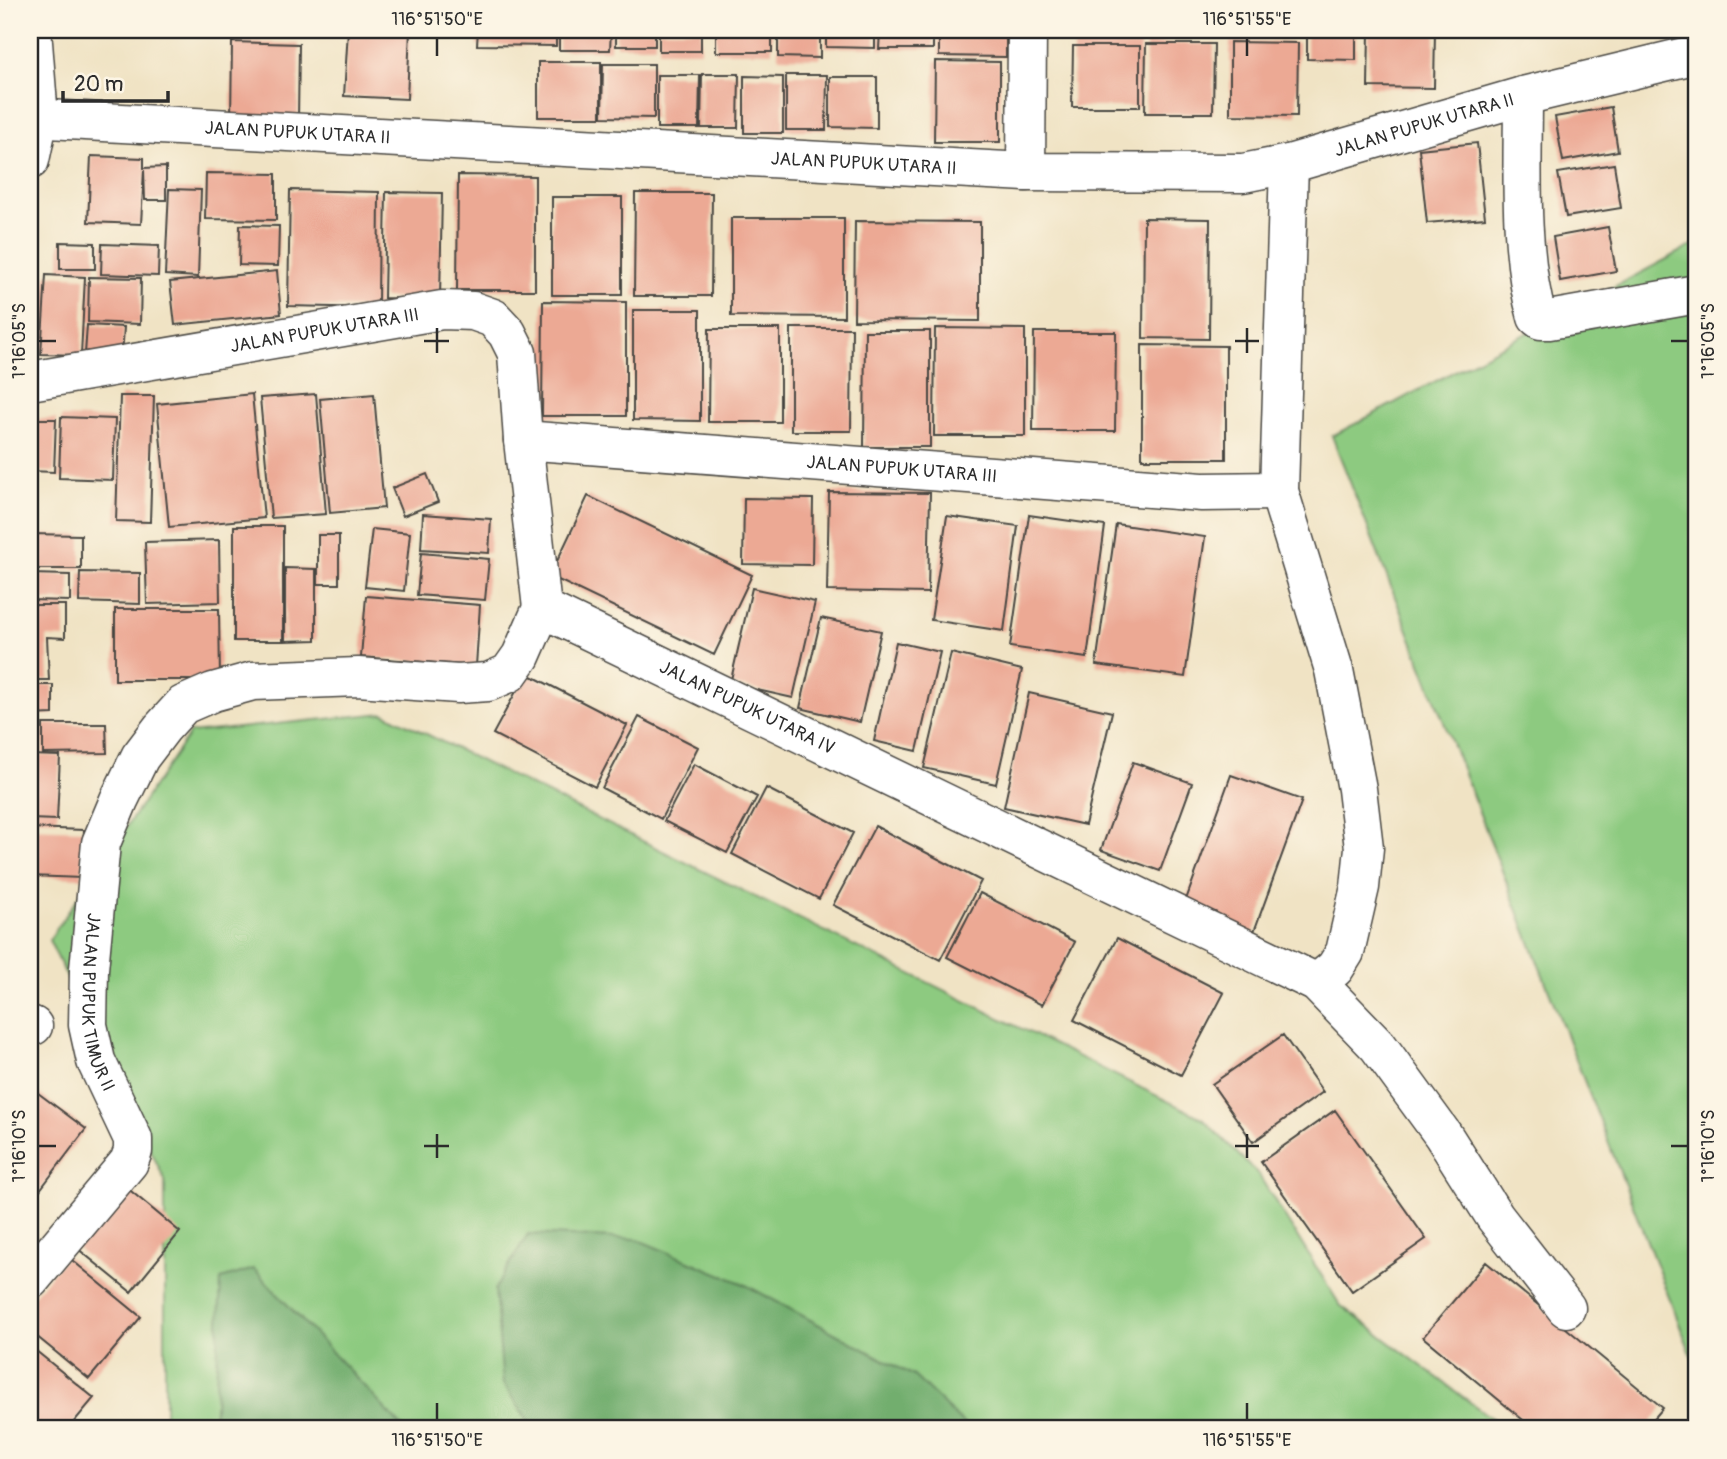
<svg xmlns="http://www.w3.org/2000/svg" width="1727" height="1459" font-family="Pangolin,sans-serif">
<rect width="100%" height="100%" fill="#fcf5e5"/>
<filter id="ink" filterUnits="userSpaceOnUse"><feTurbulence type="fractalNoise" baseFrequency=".0143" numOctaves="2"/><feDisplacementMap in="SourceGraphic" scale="14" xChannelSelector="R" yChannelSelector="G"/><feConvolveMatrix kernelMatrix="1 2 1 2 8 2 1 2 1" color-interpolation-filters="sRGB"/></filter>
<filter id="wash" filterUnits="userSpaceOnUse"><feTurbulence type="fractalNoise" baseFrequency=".00686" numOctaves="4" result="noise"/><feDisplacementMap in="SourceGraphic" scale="28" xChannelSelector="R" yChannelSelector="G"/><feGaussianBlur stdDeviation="1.57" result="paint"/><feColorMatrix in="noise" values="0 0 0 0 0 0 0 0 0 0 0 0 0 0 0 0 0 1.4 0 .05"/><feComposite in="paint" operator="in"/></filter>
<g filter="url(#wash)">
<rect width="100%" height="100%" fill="#f0e3c4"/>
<path fill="#8dca80" stroke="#5c7a56" stroke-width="2" d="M1697 243V1369L1332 436Z
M384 713 1202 1118 1258 1174 1340 1305 1506 1429H165V1180L49 940 190 733Z"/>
<path fill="#72ae6e" stroke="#4e6c4c" stroke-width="2" d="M528 1234 636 1239 744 1284 914 1376 969 1429H534L503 1384 495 1289Z
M254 1269 404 1429H214L221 1279Z"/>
<g id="blocks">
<path fill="#eca994" d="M348 30H410L407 99 344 96Z
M478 30H556V46L477 45Z
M559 30H611L610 50H559Z
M616 30H655V46H616Z
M659 30H701V51H659Z
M716 30H772V52H716Z
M778 30H820V58L778 57Z
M826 30H875V48L826 47Z
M880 30H933V49H879Z
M939 30H1006V57L939 56Z
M1068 30H1126V38L1068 37Z
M1134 30H1182V33H1134Z
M1188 30H1227V34H1188Z
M1238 30H1290V36L1238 35Z
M1307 30H1356V60L1307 59Z
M1369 30H1435L1434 88 1368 87Z
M232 42 299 44 298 121 231 120Z
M1230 42 1298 43 1297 116 1230 115Z
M1146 44H1214L1213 113H1145Z
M1073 46H1140V107H1072Z
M935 61 1000 62V142H934Z
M538 62H601V117H538Z
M603 64H654V118L602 117Z
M702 74H739L738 128H701Z
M657 75H700L699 128H657Z
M786 75H827L826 130H786Z
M744 76 783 77V133H744Z
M830 77H877V128L830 127Z
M1611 107 1618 151 1563 161 1555 117Z
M1477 143 1485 218 1427 223 1419 149Z
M91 156 144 158V168L166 167V200H145L144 170 141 224 88 222Z
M1614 164 1621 208 1566 217 1558 173Z
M206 173 276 174V220L205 219Z
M458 175 535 176V290H457Z
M169 189 201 190 198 277 165 275Z
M290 190 379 192 378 308 288 306Z
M386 192 442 193 440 299 384 298Z
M635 193H712L711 296H634Z
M552 197H622V295H552Z
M731 218H844V317L731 316Z
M1144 218 1210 219 1209 339 1143 338Z
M855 221 980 222V321L854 320Z
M240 225 279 226 278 266 239 265Z
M1608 227 1616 271 1560 281 1553 237Z
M60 242 95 243V269H60Z
M102 244 159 246 158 276 101 274Z
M277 271 281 314 175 325 170 282Z
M46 275 85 277 81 355 41 354Z
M89 277 141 278 140 324 88 322Z
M543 301 626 302V416H542Z
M633 310H700V421L633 420Z
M87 325 124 327 122 356 85 354Z
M791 328H852L851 431H791Z
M935 328 1025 329V436H934Z
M709 329H780V422H708Z
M865 331H930V447H864Z
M1034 332H1116L1115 431H1033Z
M1142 345 1226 346V459H1142Z
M252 394 264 518 169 527 157 404Z
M316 394 326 514 271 518 260 398Z
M374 394 384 508 330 513 320 399Z
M120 396H154L150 522 116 521Z
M61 417 115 419 113 480 59 478Z
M30 419H56L54 472 30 471Z
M427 474 438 502 403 516 392 488Z
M829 492 930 493 928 593 827 591Z
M588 496 752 575 714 655 550 576Z
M744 498 813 499 812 565 743 564Z
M423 514 491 519 489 553 421 549Z
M1029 515 1105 526 1087 658 1010 647Z
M947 516 1018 526 1004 631 931 620Z
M1116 524 1205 537 1185 677 1096 665Z
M234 526H283V641H234Z
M372 529 410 533 404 591 365 587Z
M30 534 81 535V569H30Z
M318 535H339V584H318Z
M219 540 220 602 147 604 145 542Z
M421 553 489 559 485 600 417 595Z
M285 568 316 569V640L285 641Z
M80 572 140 573V604L79 602Z
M30 574 70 575V601L30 600Z
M752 588 815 602 793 698 730 684Z
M366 596 480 605 476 666 361 657Z
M30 605H65V638L47 637 49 680H30Z
M115 609H219L220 680H115Z
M821 618 881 631 860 722 800 708Z
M896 642 940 652 917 751 874 741Z
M951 653 1022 670 996 784 924 768Z
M526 673 627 725 595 787 493 734Z
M30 685H53V714L30 715Z
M1029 693 1112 712 1085 825 1004 807Z
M639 717 698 747 661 819 602 788Z
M30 718H38V745H30Z
M43 724H106L107 753 43 754Z
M30 755 60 756 57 820 30 819Z
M1133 762 1192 783 1160 871 1101 850Z
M694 764 757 797 727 853 664 821Z
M1231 775 1302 800 1252 937 1182 911Z
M766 788 853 833 819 899 732 854Z
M875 826 981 881 940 960 833 905Z
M30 828 84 830 82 878 30 876Z
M980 893 1075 942 1042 1005 947 957Z
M1117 938 1224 993 1181 1075 1074 1020Z
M1283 1035 1323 1092 1253 1142 1212 1084Z
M30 1087 86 1129 30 1203Z
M1335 1110 1426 1239 1352 1291 1261 1162Z
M126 1187 180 1232 131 1292 77 1248Z
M67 1256 141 1317 89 1379 30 1331V1300Z
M1486 1262 1663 1408 1645 1429H1534L1423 1337Z
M30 1346 94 1398 68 1429H30Z"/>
</g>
</g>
<g filter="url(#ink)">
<use href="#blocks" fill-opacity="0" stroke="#494742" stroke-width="2"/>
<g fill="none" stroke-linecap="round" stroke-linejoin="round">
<g stroke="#494742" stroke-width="41">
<g id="minor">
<path d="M1523 96C1523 166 1518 250 1537 317L1541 320H1549L1697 294"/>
<path id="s1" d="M30 118 1026 172 1243 173 1289 164 1523 96 1697 54"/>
<path d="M30 160 39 118 32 30"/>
<path d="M1289 164 1279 491 1334 670 1357 789 1364 848 1360 887 1345 952 1335 968 1317 983"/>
<path d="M1026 172 1027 30"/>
<path id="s2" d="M30 381 442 310 473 311 493 318 507 333 517 353 523 440 542 608 521 656 509 673 488 682 458 684 358 677 253 681 213 692 183 705 162 728 140 757 119 800 101 843 89 969 88 1025 96 1061 133 1139V1151L129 1162 30 1280"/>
<path id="s3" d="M523 440 1202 492 1279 491"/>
<path id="s4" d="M542 608 1317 983 1378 1046 1443 1135 1495 1217 1566 1308"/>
<path d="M30 1025 33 1026"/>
</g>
</g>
<use href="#minor" stroke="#fff" stroke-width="38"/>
</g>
</g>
<path fill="none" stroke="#2b2b2b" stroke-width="2.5" d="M437 38V56M1247 38V56M437 328V353M1247 328V353M38 341H56M424 341H449M1235 341H1259M1671 341H1688M437 1134V1158M1247 1134V1158M38 1146H56M424 1146H449M1235 1146H1259M1671 1146H1688M437 1403V1420M1247 1403V1420"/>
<g text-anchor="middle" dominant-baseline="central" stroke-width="7" stroke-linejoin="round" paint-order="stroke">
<g font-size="18" fill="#2b2b2b" stroke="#fcf5e5">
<text stroke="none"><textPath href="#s1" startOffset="1402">JALAN PUPUK UTARA II</textPath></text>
<text stroke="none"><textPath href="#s1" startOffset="268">JALAN PUPUK UTARA II</textPath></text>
<text stroke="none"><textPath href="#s1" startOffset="835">JALAN PUPUK UTARA II</textPath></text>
<text stroke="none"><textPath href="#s2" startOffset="299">JALAN PUPUK UTARA III</textPath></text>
<text stroke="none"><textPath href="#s3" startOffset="380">JALAN PUPUK UTARA III</textPath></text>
<text stroke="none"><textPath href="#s4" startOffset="228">JALAN PUPUK UTARA IV</textPath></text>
<text stroke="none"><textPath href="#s2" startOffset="1498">JALAN PUPUK TIMUR II</textPath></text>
</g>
</g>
<rect width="1727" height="1459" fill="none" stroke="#fcf5e5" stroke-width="77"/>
<path d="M63 91v10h105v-10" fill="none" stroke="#2b2b2b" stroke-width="3.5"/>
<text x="74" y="91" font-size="21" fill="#2b2b2b" stroke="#fcf5e5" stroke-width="5" paint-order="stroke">20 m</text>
<rect x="38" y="38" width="1650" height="1382" fill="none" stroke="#2b2b2b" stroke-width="2.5"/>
<g font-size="18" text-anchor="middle" fill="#2b2b2b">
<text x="437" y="25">116°51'50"E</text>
<text x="1247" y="25">116°51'55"E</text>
<text transform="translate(19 341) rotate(-90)" y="6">1°16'05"S</text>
<text transform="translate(1708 341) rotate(-90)" y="6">1°16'05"S</text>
<text transform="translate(19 1146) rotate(-90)" y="6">1°16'10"S</text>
<text transform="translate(1708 1146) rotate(-90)" y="6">1°16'10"S</text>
<text x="437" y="1446">116°51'50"E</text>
<text x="1247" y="1446">116°51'55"E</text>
</g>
</svg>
